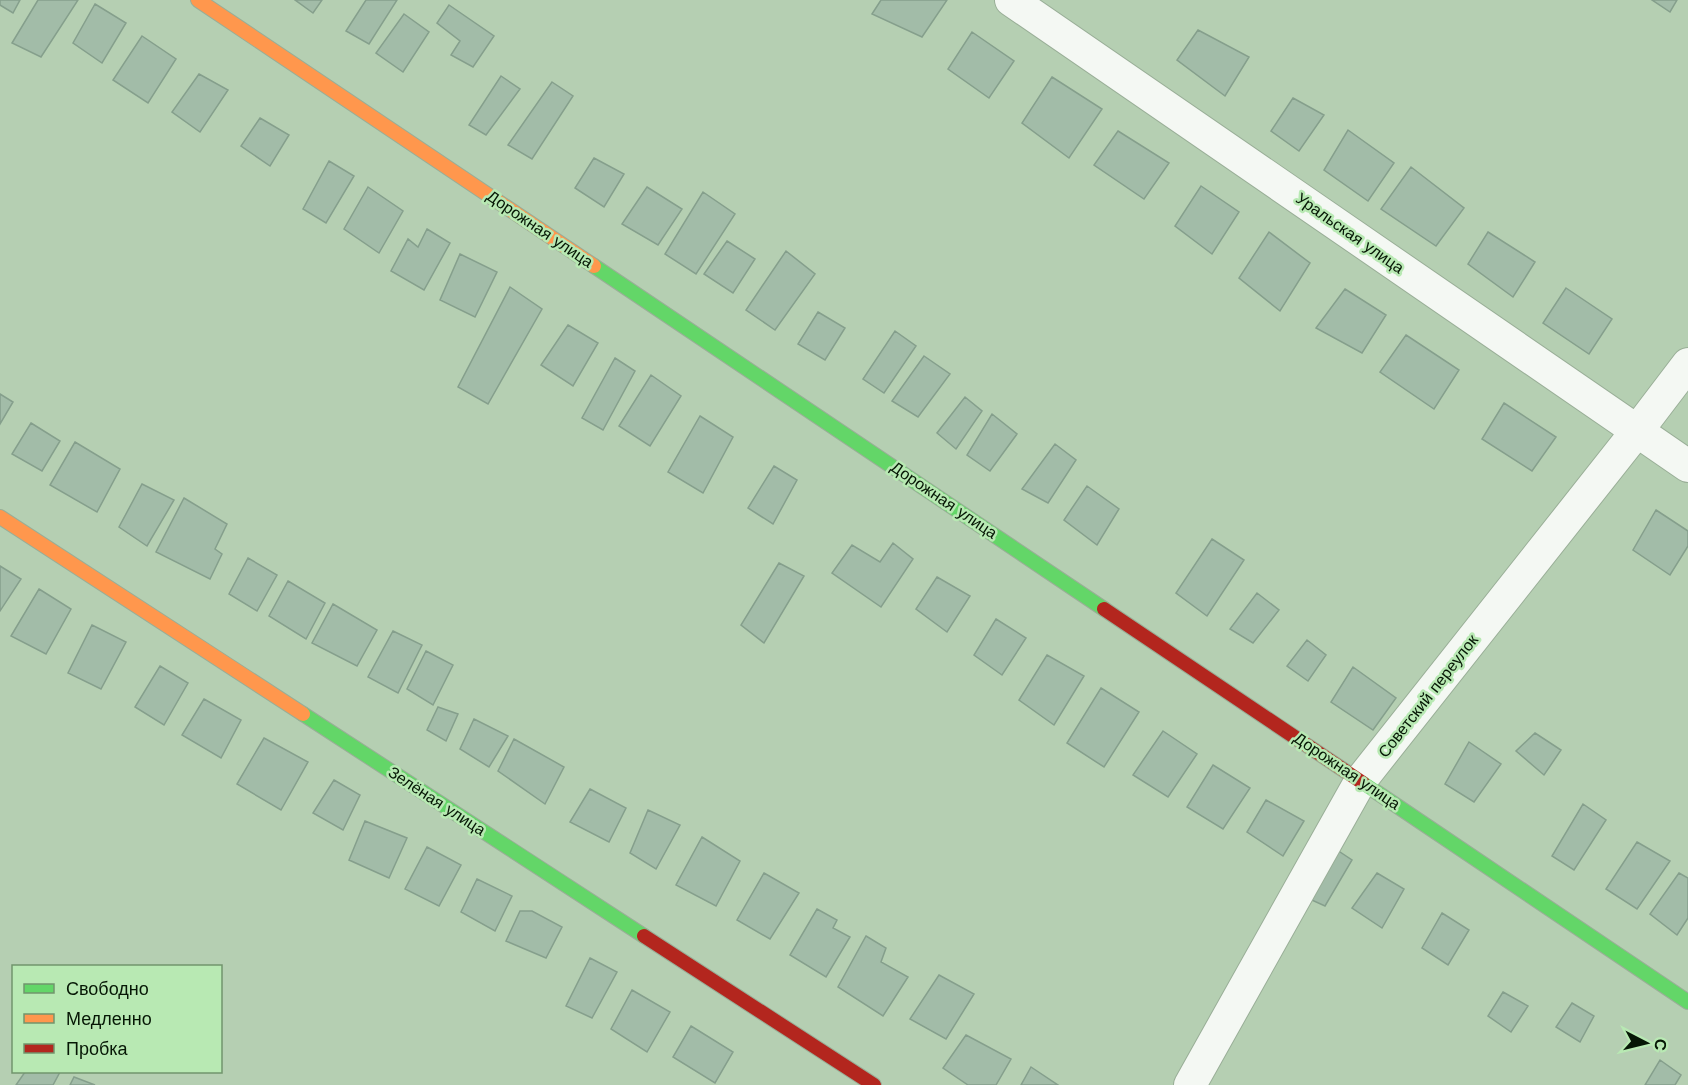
<svg xmlns="http://www.w3.org/2000/svg" width="1688" height="1085" font-family="'Work Sans',sans-serif">
<rect width="100%" height="100%" fill="#b5cfb2"/>
<path fill="#a2bca8" stroke="#859f8c" stroke-width="1.5" d="M0 0H20L13 13 0 5Z
M38 0H78L41 57 12 43Z
M295 0H322L313 13Z
M366 0H397L369 44 346 31Z
M881 0H947L922 37 872 14Z
M1652 0H1677L1670 12Z
M95 4 126 23 102 63 73 43Z
M449 5 494 36 473 67 451 55 460 41 437 23Z
M404 14 429 32 403 72 376 53Z
M1198 30 1249 57 1225 96 1177 60Z
M972 32 1014 61 989 98 948 69Z
M142 36 176 59 148 103 113 80Z
M199 74 228 90 200 132 172 112Z
M501 76 520 89 486 135 469 125Z
M1052 77 1102 109 1069 158 1022 123Z
M552 82 573 96 532 159 508 145Z
M1293 98 1324 115 1299 151 1271 131Z
M260 118 289 135 270 166 241 146Z
M1348 130 1394 163 1368 201 1324 170Z
M1118 131 1169 163 1144 199 1094 165Z
M594 158 624 174 604 207 575 188Z
M329 161 354 176 326 223 303 209Z
M1411 167 1464 208 1436 246 1381 209Z
M1201 186 1239 212 1212 254 1175 226Z
M368 187 403 211 379 253 344 229Z
M647 187 682 209 658 245 622 224Z
M703 192 735 214 696 274 665 254Z
M427 229 450 243 424 290 391 271 408 239 418 247Z
M1269 232 1310 263 1280 311 1239 278Z
M1488 232 1535 262 1513 297 1468 264Z
M727 241 755 259 733 293 704 274Z
M786 251 815 274 775 330 746 310Z
M460 254 497 272 475 317 440 300Z
M510 287 542 309 488 404 458 387Z
M1566 288 1612 319 1589 354 1543 323Z
M1345 289 1386 315 1362 353 1316 328Z
M818 312 845 328 825 360 798 344Z
M568 325 598 343 573 386 541 365Z
M895 331 916 346 884 393 863 379Z
M1406 335 1459 370 1434 409 1380 372Z
M924 356 950 374 918 417 892 401Z
M615 358 635 371 603 430 582 418Z
M651 375 681 396 650 446 619 426Z
M0 394 13 402 0 424Z
M965 397 982 411 956 449 937 433Z
M1504 403 1556 437 1532 471 1482 439Z
M992 414 1017 434 990 471 967 455Z
M700 416 733 437 703 493 668 472Z
M31 423 60 441 42 471 12 454Z
M75 442 120 469 97 512 50 485Z
M1055 444 1076 460 1048 503 1022 489Z
M774 466 797 480 773 524 748 508Z
M142 484 174 500 147 546 119 527Z
M1087 486 1119 509 1097 545 1064 520Z
M184 498 227 524 215 549 222 554 210 579 156 552Z
M1656 510 1688 531V546L1670 575 1633 550Z
M1212 539 1244 560 1207 616 1176 593Z
M893 543 913 559 881 607 832 573 852 545 880 562Z
M248 558 277 575 257 611 229 594Z
M779 563 804 576 764 643 741 625Z
M0 566 21 579 0 611Z
M937 577 970 596 947 632 916 609Z
M288 581 325 603 306 639 269 616Z
M39 589 71 609 46 654 11 636Z
M1257 593 1279 610 1253 643 1230 629Z
M333 604 377 630 357 666 312 643Z
M996 619 1026 638 1002 675 974 655Z
M92 625 126 642 101 689 68 673Z
M393 631 422 645 398 693 368 677Z
M1307 640 1326 655 1308 681 1287 666Z
M426 651 453 665 433 705 407 689Z
M1047 655 1084 676 1054 725 1019 700Z
M160 666 188 683 164 725 135 707Z
M1353 667 1396 698 1373 730 1331 702Z
M1101 688 1139 712 1104 767 1067 743Z
M204 699 241 720 221 758 182 735Z
M438 707 458 714 446 741 427 730Z
M474 719 508 736 489 767 460 749Z
M1163 731 1197 754 1168 797 1133 775Z
M1535 733 1561 750 1544 775 1516 751Z
M264 738 308 762 281 810 237 784Z
M514 739 564 767 545 804 498 771Z
M1469 742 1501 764 1474 802 1445 784Z
M1213 765 1250 788 1223 829 1187 807Z
M334 780 360 795 343 830 313 813Z
M590 789 626 808 609 842 570 822Z
M1266 800 1304 821 1283 856 1247 832Z
M1583 804 1606 820 1574 870 1552 856Z
M648 810 680 825 656 869 630 853Z
M365 821 407 838 389 878 349 860Z
M702 837 740 861 716 906 676 885Z
M1637 842 1670 861 1637 909 1606 889Z
M427 847 461 865 439 906 405 889Z
M1334 848 1352 860 1325 906 1305 897Z
M764 873 799 893 770 939 737 920Z
M1377 873 1404 889 1382 928 1352 908Z
M1679 873 1688 878V918L1677 935 1650 914Z
M477 879 512 896 495 931 461 912Z
M817 909 837 920 833 928 850 937 826 977 790 955Z
M520 911H532L562 927 546 958 506 941Z
M1442 913 1469 930 1448 965 1422 948Z
M866 936 886 948 881 962 908 977 883 1016 838 987Z
M590 958 617 972 592 1018 566 1006Z
M939 975 974 994 946 1039 910 1019Z
M632 990 670 1012 647 1052 611 1029Z
M1503 992 1528 1006 1511 1032 1488 1016Z
M1572 1003 1594 1016 1580 1042 1556 1027Z
M691 1026 733 1052 715 1083 673 1057Z
M966 1035 1011 1059 996 1085H968L943 1068Z
M1660 1060 1681 1075 1675 1085H1645Z
M1031 1067 1058 1085H1021Z
M25 1072H60L53 1085H16Z
M74 1077 95 1085H70Z"/>
<g fill="none" stroke-linecap="round" stroke-linejoin="round">
<g stroke="#99ae97" stroke-width="34">
<path id="street" d="M1011 0 1688 466
M1190 1085 1361 780 1637 431 1688 364"/>
</g>
<g stroke="#99ae97" stroke-width="16">
<path id="fast" d="M594 266 1104 609
M303 714 644 936
M1363 783 1688 1002"/>
</g>
<g stroke="#99ae97" stroke-width="16">
<path id="slow" d="M198 0 594 266
M0 517 303 714"/>
</g>
<g stroke="#99ae97" stroke-width="16">
<path id="jam" d="M1104 609 1363 783
M644 936 874 1085"/>
</g>
<use href="#street" stroke="#f4f8f3" stroke-width="32"/>
<use href="#fast" stroke="#63d668" stroke-width="14"/>
<use href="#slow" stroke="#ff974d" stroke-width="14"/>
<use href="#jam" stroke="#b3261e" stroke-width="14"/>
</g>
<g text-anchor="middle" dominant-baseline="central" stroke-width="5" stroke-linejoin="round" paint-order="stroke">
<g font-size="16" fill="#061705" stroke="#b8e9b3">
<text transform="translate(540 229) rotate(34)">Дорожная улица</text>
<text transform="translate(1350 233) rotate(35)">Уральская улица</text>
<text transform="translate(944 500) rotate(34)">Дорожная улица</text>
<text transform="translate(1428 696) rotate(-52)">Советский переулок</text>
<text transform="translate(1347 771) rotate(34)">Дорожная улица</text>
<text transform="translate(437 801) rotate(33)">Зелёная улица</text>
</g>
</g>
<rect x="12" y="965" width="210" height="108" fill="#b8e9b3" stroke="#71956d" stroke-width="1.5"/>
<rect x="24" y="984" width="30" height="9" fill="#63d668" stroke="#71956d" stroke-width="1.5"/>
<text x="66" y="995" font-size="18" fill="#061705">Свободно</text>
<rect x="24" y="1014" width="30" height="9" fill="#ff974d" stroke="#71956d" stroke-width="1.5"/>
<text x="66" y="1025" font-size="18" fill="#061705">Медленно</text>
<rect x="24" y="1044" width="30" height="9" fill="#b3261e" stroke="#71956d" stroke-width="1.5"/>
<text x="66" y="1055" font-size="18" fill="#061705">Пробка</text>
<g transform="translate(1646 1043) rotate(97)" stroke="#b8e9b3" stroke-width="4.5" paint-order="stroke">
<path d="M0-4.5L10 22L0 15L-10 22Z" fill="#061705"/>
<text y="-9" font-size="16" font-weight="bold" text-anchor="middle" fill="#061705">С</text>
</g>
</svg>
